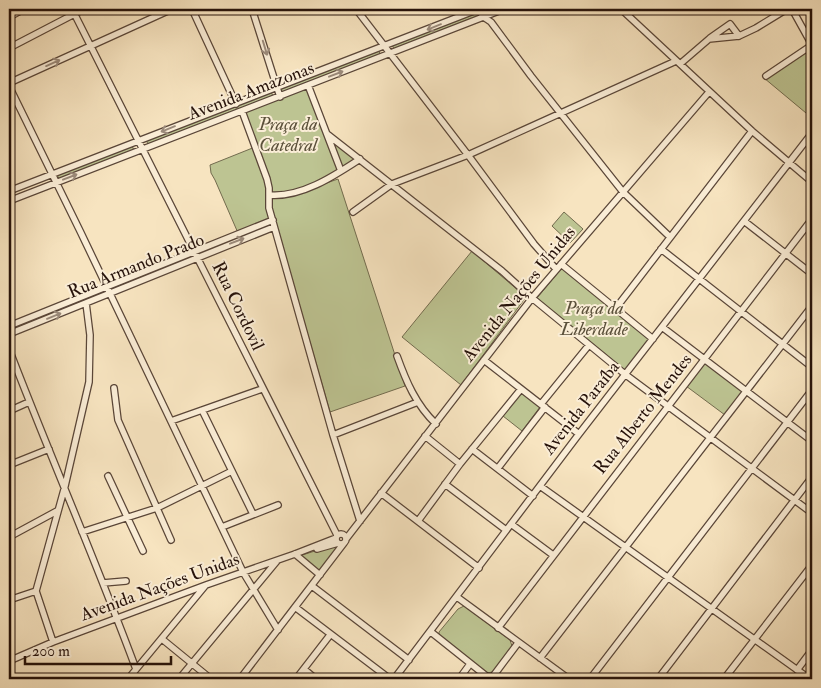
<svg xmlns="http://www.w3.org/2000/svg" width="821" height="688" font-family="'IM FELL Double Pica',serif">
<rect width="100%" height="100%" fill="#f7e4c0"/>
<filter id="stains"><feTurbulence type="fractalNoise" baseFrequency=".004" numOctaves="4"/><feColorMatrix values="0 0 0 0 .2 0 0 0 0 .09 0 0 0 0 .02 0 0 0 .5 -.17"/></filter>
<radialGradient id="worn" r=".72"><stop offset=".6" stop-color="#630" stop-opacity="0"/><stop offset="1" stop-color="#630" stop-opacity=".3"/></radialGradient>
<path fill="#bdc492" stroke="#726b4e" d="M477 13 478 17 394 49 392 45Z
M810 45 812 49V118L764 78Z
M379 51 380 54 282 92 281 89Z
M308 85 326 135 359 159 318 186 338 179 405 386 330 412 269 199 301 190 268 195 272 219 238 233 215 180 211 173 210 165 255 147 241 111Z
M271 92 273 96 148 144 146 140Z
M132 146 134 150 59 179 57 175Z
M564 212 583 229 570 243 552 226Z
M472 251 526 297 461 385 402 337Z
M562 268 650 339 625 370 537 298Z
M705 362 744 392 725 415 686 386Z
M521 393 540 407 522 431 503 416Z
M334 545 339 548 320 573 299 556Z
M464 606 510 640 512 646 493 672 486 673 439 635V632L458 609Z"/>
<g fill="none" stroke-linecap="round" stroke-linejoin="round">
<g stroke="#5a4638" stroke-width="8">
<path id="minor" d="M72 9 337 535
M192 9 236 104
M252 9 280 97
M356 9 468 155 534 244 556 269
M621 9 752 131 812 182
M792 9 812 45
M482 16 491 22 531 76 623 192 670 237
M9 17 24 9
M710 38 730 24 739 36
M9 48 84 9
M680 64 709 39 739 36 756 28 787 9
M766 76 812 45
M9 83 172 9
M308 85 341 171
M9 86 81 233 243 572 278 630
M242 111 267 179 269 188V208L333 435 360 521
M327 134 502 271 532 298 626 375 812 513
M9 191 479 9
M269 195C301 198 334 176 360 159
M9 201 504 9
M353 212 392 184 468 155 676 61
M744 221 812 274
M661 249 812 367
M561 264 653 339
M616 308 752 131
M9 326 273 220
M662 327 812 441
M9 334 274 227
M9 349C50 456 96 561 136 669
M397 356C406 381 416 405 436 424
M484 360 579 434
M114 388 118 420 171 540
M541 404 589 345
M202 410 253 514
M9 411 29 402
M171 421 262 389
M333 435 418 402
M425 436 460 464
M472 449 533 496
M9 465 49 449
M498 468 545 407
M108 476 143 551
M445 484 506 530
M540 486 810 679
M381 493 479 568
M418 521 460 464 521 389
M511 524 553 555
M222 527 278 505
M82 532 157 508 232 471
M336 539a5 5 0 1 1 10 0a5 5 0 1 1-10 0Z
M9 537 57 511
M346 539 532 298 709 92
M317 549 338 543
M295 554 320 575
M103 583 126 581
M312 586 409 660
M457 597 569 679
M9 600 36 591
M295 607 390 679
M498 628 812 219
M431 632 490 679
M162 639 211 679
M53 642 36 591 65 486 89 382 90 335 86 303
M540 658 812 306
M9 661 53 642 206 585 295 554 336 538
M304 669 316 679
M797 670 812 650
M9 677 10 679
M128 679 205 586
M179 679 277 561
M240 679 344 543
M296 679 330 635
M394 679 579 434 812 133
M459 679 470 664
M491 679 518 643
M590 679 812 390
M658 679 812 477
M724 679 812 565"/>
</g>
<use href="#minor" stroke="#faedd6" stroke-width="5.5"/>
</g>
<defs><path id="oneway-shaft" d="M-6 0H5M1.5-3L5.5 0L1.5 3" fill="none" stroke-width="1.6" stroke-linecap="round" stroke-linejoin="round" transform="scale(1.25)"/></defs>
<g stroke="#9b8a7a">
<use href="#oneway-shaft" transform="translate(434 27) rotate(158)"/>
<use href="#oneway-shaft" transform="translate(265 48) rotate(73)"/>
<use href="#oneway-shaft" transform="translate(53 63) rotate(-24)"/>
<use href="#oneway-shaft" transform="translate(336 74) rotate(-21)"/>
<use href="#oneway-shaft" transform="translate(168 129) rotate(158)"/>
<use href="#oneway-shaft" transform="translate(70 177) rotate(-21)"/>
<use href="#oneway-shaft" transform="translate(237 241) rotate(-21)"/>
<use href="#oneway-shaft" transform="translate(54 316) rotate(-22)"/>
</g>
<g text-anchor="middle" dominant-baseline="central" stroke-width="4" stroke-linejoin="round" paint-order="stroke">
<g font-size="18" fill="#26120a" stroke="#faedd6">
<text transform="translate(251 91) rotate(-21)">Avenida Amazonas</text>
<text transform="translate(136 266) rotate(-22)">Rua Armando Prado</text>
<text transform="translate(519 294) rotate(-51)">Avenida Nações Unidas</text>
<text transform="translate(238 306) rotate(64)">Rua Cordovil</text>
<text transform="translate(581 408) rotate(-52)">Avenida Paraíba</text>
<text transform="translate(643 414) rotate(-52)">Rua Alberto Mendes</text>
<text transform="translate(160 587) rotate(-20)">Avenida Nações Unidas</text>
</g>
<g font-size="18" font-style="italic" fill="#5b503a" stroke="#faedd6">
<text x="288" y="124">Praça da<tspan x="288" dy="21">Catedral</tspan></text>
<text x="594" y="308">Praça da<tspan x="594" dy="21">Liberdade</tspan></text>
</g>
</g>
<rect width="821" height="688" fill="none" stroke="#f7e4c0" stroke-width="30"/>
<rect x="10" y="10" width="801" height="668" fill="none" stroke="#26120a" stroke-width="2.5"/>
<rect x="15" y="15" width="791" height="658" fill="none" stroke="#26120a"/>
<path d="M25 656v8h146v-8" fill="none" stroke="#26120a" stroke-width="2.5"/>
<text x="32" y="656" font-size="15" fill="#26120a" stroke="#faedd6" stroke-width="4" paint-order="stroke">200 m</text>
<rect width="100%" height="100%" filter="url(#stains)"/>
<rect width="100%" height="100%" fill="url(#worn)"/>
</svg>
